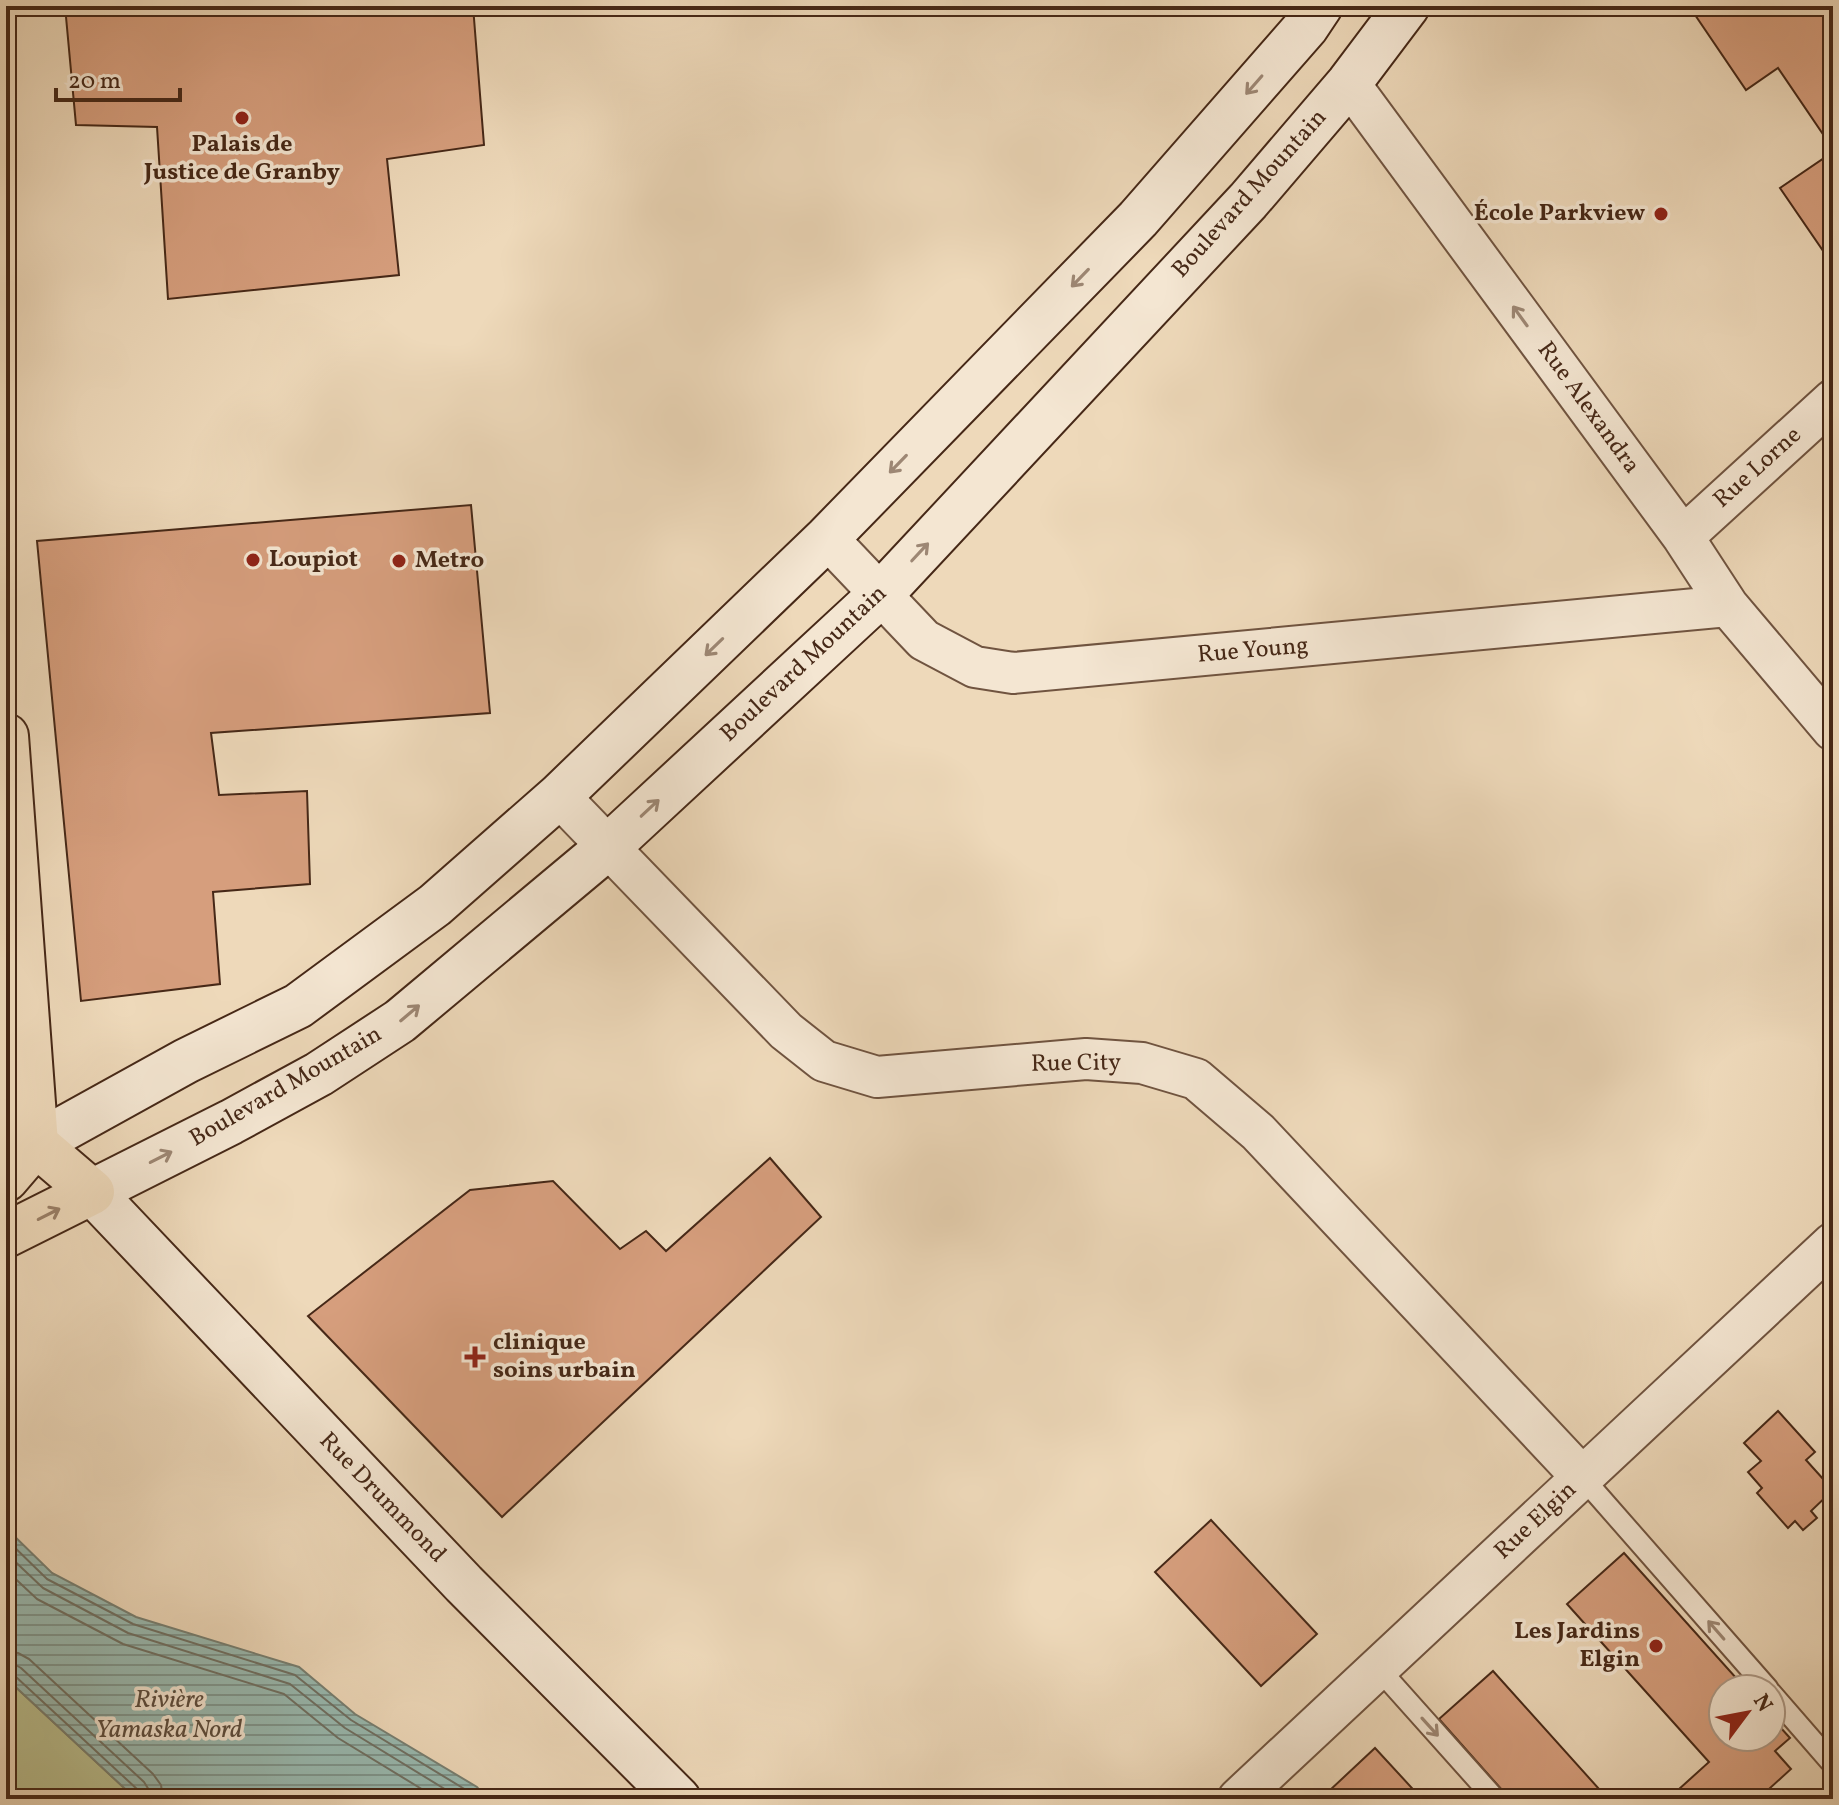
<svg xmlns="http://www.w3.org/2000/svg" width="1839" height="1805" font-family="Vollkorn,serif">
<defs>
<pattern id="water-rules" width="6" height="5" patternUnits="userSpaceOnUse" patternTransform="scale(2)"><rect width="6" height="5" fill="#99bab1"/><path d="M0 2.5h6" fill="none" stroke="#7f978f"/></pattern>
</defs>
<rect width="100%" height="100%" fill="#eed9ba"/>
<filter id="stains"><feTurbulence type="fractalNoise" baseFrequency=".0025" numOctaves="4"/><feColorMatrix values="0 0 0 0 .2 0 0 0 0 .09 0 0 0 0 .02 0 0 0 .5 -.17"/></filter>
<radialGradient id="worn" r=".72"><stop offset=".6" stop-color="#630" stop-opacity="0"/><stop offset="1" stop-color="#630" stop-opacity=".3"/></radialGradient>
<path fill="#b9bf8f" stroke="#807453" stroke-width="2" d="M6 1678 136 1799H6Z"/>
<path fill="url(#water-rules)" stroke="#788073" stroke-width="2" d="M6 1528 52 1573 136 1617 299 1667 355 1714 477 1787 487 1799H136L6 1678Z"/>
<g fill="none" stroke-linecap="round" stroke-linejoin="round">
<path stroke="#707164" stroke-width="2" d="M6 1539 47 1579 133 1624 295 1675 351 1720 471 1793 476 1799
M6 1553 43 1588 128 1633 290 1684 345 1728 461 1799
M6 1570 37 1599 123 1644 284 1694 338 1738 438 1799
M6 1651 18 1653 29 1659 153 1774 161 1785 163 1799
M6 1663 14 1664 21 1668 144 1782 149 1790 151 1799
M6 1673 15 1676 138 1790 141 1799"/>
</g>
<path fill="#d69e7d" stroke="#462817" stroke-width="2" d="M65 6H473L484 145 387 159 399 275 168 299 157 127 76 125Z
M1689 6H1833V149L1778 68 1746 90Z
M1833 152V259L1830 261 1780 188Z
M471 505 490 713 211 733 219 795 307 791 310 884 213 892 220 984 81 1001 37 541Z
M770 1158 821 1217 502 1517 308 1316 470 1190 553 1181 620 1249 646 1231 666 1251Z
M1778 1411 1815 1452 1806 1460 1833 1490 1811 1511 1817 1518 1803 1530 1795 1521 1788 1528 1757 1493 1762 1488 1748 1472 1761 1461 1744 1443Z
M1211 1520 1317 1634 1261 1686 1155 1572Z
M1624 1553 1746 1689H1723V1737H1771V1717L1790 1738 1775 1751 1791 1769 1758 1799H1668L1709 1762 1567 1604Z
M1493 1671 1608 1799H1510L1439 1719Z
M1375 1748 1422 1799H1337L1329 1791Z"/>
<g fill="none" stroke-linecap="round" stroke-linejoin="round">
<g stroke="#705440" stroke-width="24">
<path id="lane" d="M1582 1477 1768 1689
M1378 1668 1495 1799
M1771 1693 1830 1761"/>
</g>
<g stroke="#705440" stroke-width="44">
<path id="street" d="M1349 83 1683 537 1728 606 1833 730
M1683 537 1833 400
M827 538 924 640 975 667 1013 673 1728 606
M559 796 786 1031 824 1061 877 1077 1086 1059 1142 1063 1196 1079 1258 1132 1582 1477
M1238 1799 1833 1243"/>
</g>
<g stroke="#462817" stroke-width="48">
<path id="secondary" d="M36 1144 186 1061 298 1006 435 905 559 796 827 538 1138 219 1306 27 1320 6
M678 1799 464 1584 92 1192 231 1122 319 1074 400 1021 608 847 880 595 1248 201 1349 83 1407 6"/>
</g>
<g stroke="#462817" stroke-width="48">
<path id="primary" d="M6 736 36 1144 92 1192 6 1235
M6 1179 36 1144"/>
</g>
<path stroke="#462817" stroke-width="5" stroke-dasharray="6 4" stroke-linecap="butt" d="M6 1789 16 1799"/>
<use href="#lane" stroke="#f4e6d2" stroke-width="20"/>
<use href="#street" stroke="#f4e6d2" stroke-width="40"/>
<use href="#secondary" stroke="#f4e6d2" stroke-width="44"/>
<use href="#primary" stroke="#eed9ba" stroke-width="44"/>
</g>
<defs><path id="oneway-shaft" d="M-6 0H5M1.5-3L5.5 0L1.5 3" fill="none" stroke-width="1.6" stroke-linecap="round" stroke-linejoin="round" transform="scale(2)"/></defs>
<g stroke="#9d8774">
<use href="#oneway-shaft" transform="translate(1254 85) rotate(131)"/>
<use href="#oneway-shaft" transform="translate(1080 278) rotate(134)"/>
<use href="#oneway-shaft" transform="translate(1520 316) rotate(-126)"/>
<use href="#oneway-shaft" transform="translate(898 464) rotate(134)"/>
<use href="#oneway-shaft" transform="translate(920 552) rotate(-47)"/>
<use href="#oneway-shaft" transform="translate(714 647) rotate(136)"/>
<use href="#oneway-shaft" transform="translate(650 808) rotate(-43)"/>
<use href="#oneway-shaft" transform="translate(410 1013) rotate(-40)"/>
<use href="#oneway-shaft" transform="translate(161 1157) rotate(-27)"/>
<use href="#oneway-shaft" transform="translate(1716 1630) rotate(-131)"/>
<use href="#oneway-shaft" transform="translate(1430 1727) rotate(48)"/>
</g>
<use stroke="#9a8068" href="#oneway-shaft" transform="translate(49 1214) rotate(-27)"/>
<g fill="#8f2418" stroke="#f4e6d2" stroke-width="3">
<circle cx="242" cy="118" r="8"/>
<circle cx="1661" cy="214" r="8"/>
<circle cx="253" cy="560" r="8"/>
<circle cx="399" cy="561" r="8"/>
<path d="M471 1345h8v8h8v8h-8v8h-8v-8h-8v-8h8z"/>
<circle cx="1656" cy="1646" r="8"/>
</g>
<g text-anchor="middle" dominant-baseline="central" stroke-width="7" stroke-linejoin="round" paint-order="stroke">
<g font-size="24" font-weight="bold" fill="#462817" stroke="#f4e6d2" text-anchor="start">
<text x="242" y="145" text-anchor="middle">Palais de<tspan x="242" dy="28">Justice de Granby</tspan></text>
<text x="1645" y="214" text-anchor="end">École Parkview</text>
<text x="269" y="560">Loupiot</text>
<text x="415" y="561">Metro</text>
<text x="493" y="1343">clinique<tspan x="493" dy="28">soins urbain</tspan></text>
<text x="1640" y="1632" text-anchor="end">Les Jardins<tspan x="1640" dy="28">Elgin</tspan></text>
</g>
<g font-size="24" fill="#462817" stroke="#f4e6d2">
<text transform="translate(1250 194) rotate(-48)">Boulevard Mountain</text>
<text transform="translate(1588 408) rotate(54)">Rue Alexandra</text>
<text transform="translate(1758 468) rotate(-42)">Rue Lorne</text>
<text transform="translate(1253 651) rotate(-5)">Rue Young</text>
<text transform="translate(804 664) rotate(-43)">Boulevard Mountain</text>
<text transform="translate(1076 1064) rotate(-1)">Rue City</text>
<text transform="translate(286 1087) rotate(-30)">Boulevard Mountain</text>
<text transform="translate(382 1498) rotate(46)">Rue Drummond</text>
<text transform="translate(1536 1521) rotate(-43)">Rue Elgin</text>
</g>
<g font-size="26" font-style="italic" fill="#5b4c3e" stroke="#f4e6d2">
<text x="169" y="1700">Rivière<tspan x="169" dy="30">Yamaska Nord</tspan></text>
</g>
</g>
<rect width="1839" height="1805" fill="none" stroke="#eed9ba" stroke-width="32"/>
<rect x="8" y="8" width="1823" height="1789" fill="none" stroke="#462817" stroke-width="4"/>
<rect x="16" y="16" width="1807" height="1773" fill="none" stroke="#462817" stroke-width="2"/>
<g transform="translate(1747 1713) rotate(58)"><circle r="38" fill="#f4e6d2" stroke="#ae9a87" stroke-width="2"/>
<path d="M0-6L14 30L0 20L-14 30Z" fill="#8f2418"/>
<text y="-12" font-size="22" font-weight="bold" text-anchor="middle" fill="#462817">N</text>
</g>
<path d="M56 88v12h124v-12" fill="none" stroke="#462817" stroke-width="4"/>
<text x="68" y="88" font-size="24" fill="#462817" stroke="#f4e6d2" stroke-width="6" paint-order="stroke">20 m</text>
<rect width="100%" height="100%" filter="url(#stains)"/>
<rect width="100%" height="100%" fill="url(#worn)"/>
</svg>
